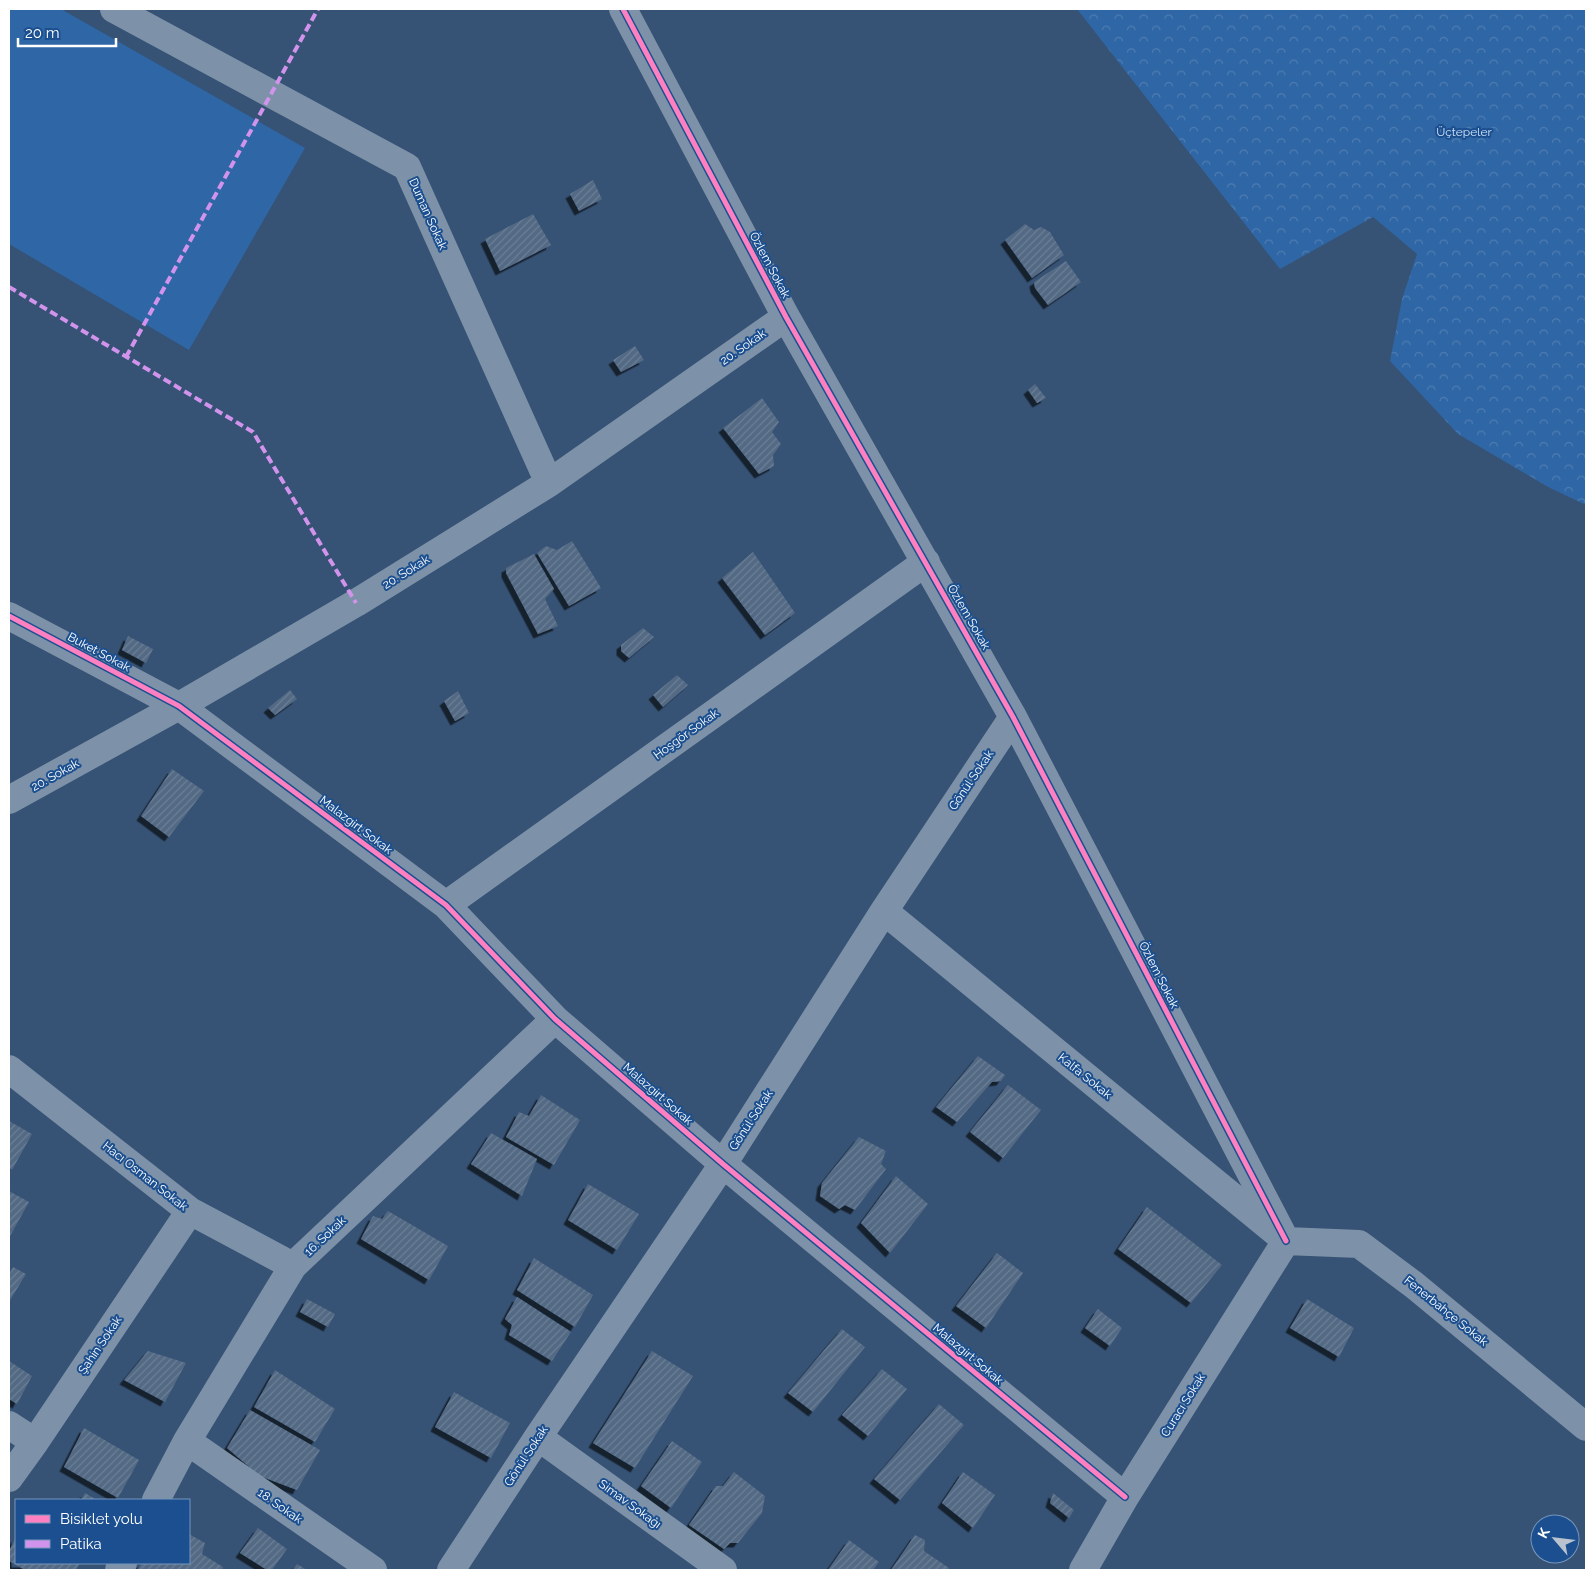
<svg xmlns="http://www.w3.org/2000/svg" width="1595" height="1579" font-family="Raleway,sans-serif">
<defs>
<pattern id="forest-crowns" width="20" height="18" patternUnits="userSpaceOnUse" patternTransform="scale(1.25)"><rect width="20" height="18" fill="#2f66a5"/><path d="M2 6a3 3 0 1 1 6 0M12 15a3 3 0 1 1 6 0" fill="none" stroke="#4e7db2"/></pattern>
<pattern id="building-hatch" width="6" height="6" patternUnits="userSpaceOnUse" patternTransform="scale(1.25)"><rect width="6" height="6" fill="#526984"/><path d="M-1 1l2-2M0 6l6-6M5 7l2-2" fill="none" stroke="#6c8096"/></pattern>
<filter id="shadow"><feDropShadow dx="-4.5" dy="4.5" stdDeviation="0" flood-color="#0009"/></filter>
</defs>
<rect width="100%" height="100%" fill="#365274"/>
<path fill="#2f66a5" d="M9 9H61L305 148 189 350 9 244Z"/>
<path fill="url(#forest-crowns)" d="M1077 9H1586V505L1548 487 1458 434 1390 361 1402 299 1417 254 1373 217 1280 269Z"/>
<path fill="url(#building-hatch)" filter="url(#shadow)" d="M593 180 602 199 579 211 570 194Z
M533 214 551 245 500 271 485 239Z
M1025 224 1034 230 1041 227 1050 232 1064 255 1032 278 1005 240Z
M1066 261 1081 282 1048 305 1035 288 1034 282Z
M635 346 644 360 621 372 613 360Z
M1035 384 1046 398 1037 403 1028 390Z
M762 398 779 422 772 432 781 444 773 455 774 466 759 474 723 428Z
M572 541 601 588 569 606 537 553 546 546 557 550Z
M753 552 795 613 765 635 722 578Z
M534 554 554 589 545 599 558 626 538 634 506 573V568Z
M643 628 654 637 629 658 621 651V645Z
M128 636 153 649 146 663 122 650Z
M677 675 688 685 663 707 653 695Z
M290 690 297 699 275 715 268 708Z
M458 691 469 713 455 721 444 701Z
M172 769 204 791 169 837 141 816Z
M978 1056 1005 1075 1001 1081 992 1082 957 1122 936 1107Z
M1008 1085 1041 1110 1003 1158 970 1132Z
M541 1095 580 1120 554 1165 506 1137 519 1112 529 1116Z
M9 1121 32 1134 12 1170 9 1168Z
M491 1133 537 1159 522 1196 471 1164Z
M859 1137 886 1151 881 1164 886 1169 855 1210 845 1205 839 1209 820 1196 822 1183Z
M896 1176 928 1204 890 1253 861 1223Z
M588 1184 639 1214 617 1250 568 1220Z
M9 1191 29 1202 9 1238Z
M1147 1207 1222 1265 1191 1303 1118 1249Z
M388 1211 448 1246 429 1280 361 1239 373 1216 382 1219Z
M997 1253 1023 1273 986 1328 956 1306Z
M534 1258 593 1295 575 1327 517 1290Z
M13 1267 26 1274 9 1302V1274Z
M517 1297 571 1332 552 1361 509 1335 512 1325 505 1319Z
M307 1299 335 1314 328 1327 300 1312Z
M1307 1299 1354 1328 1339 1357 1290 1328Z
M1098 1309 1122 1328 1110 1346 1085 1328Z
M842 1329 865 1347 813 1412 788 1393Z
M148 1351 186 1363 165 1402 124 1380Z
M652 1351 693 1376 635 1468 593 1443Z
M9 1361 32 1376 17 1404 9 1399Z
M882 1369 907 1389 868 1436 842 1415Z
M275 1370 335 1409 315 1442 254 1407Z
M454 1392 510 1423 491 1458 435 1427Z
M939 1404 964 1425 900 1500 874 1479Z
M250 1410 320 1450 297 1490 260 1476 227 1448Z
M84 1428 139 1460 118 1498 64 1467Z
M672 1441 702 1462 671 1508 641 1486Z
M734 1472 765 1496 762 1513 738 1543H730L724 1549 689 1525 716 1486H723Z
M963 1472 995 1495 973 1528 942 1503Z
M85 1493 97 1500H81Z
M1053 1493 1074 1510 1069 1518 1050 1503Z
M258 1528 287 1549 272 1570H267L240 1553Z
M189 1534 205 1543 202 1554 223 1567 222 1570H137L142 1563H189Z
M915 1535 925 1540 924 1551 949 1568 948 1570H891Z
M16 1537V1563H80L76 1570H25L9 1561V1551Z
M849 1540 879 1562 873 1570H828Z
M297 1564 307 1570H293Z"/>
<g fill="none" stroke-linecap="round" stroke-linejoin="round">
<path stroke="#7d92a8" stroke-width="28" d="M114 9 407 167 549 483
M623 9 786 317 1013 717 1286 1241
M9 616 179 706 446 905 555 1019 723 1164 1125 1497
M9 800 179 706 356 603 549 483 786 317
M446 905 926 562
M884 911 1278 1234
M9 1069 190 1211 293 1266
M1286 1241 1359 1244 1414 1285 1586 1427
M9 1425 35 1442
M538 1437 723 1570
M187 1441 373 1570
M9 1478 35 1442 190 1211
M156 1500 187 1441 293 1266 555 1019
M119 1570 123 1563
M451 1570 538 1437 723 1164 884 911 1013 717
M1083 1570 1125 1497 1286 1241"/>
<path stroke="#d193ec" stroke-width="4" stroke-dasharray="8 4" stroke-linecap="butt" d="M9 287 253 432 356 603
M126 357 318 9"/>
<g stroke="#1b4f8f" stroke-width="8">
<path id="cycleway" d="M623 9 786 317 1013 717 1286 1241
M9 616 179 706 446 905 555 1019 723 1164 1125 1497"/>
</g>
<use href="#cycleway" stroke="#ff80c0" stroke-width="5"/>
</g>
<g text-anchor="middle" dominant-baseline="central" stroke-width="4" stroke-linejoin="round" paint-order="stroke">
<g font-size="12" fill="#cfe3fa" stroke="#1b4f8f">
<text x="1464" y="132">Üçtepeler</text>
</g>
<g font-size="12" fill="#fff" stroke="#1b4f8f">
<text transform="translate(428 214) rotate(66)">Duman Sokak</text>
<text transform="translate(770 265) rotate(62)">Özlem Sokak</text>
<text transform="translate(743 347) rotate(-35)">20. Sokak</text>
<text transform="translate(406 572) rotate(-32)">20. Sokak</text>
<text transform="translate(969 617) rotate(60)">Özlem Sokak</text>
<text transform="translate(99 652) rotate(28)">Buket Sokak</text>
<text transform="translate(686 734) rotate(-36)">Hoşgör Sokak</text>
<text transform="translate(55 775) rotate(-29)">20. Sokak</text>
<text transform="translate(971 780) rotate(-56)">Gönül Sokak</text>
<text transform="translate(356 825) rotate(37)">Malazgirt Sokak</text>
<text transform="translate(1159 975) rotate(63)">Özlem Sokak</text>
<text transform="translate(1085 1076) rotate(39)">Kalfa Sokak</text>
<text transform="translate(658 1094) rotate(41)">Malazgirt Sokak</text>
<text transform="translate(751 1120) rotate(-57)">Gönül Sokak</text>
<text transform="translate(145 1176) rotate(38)">Hacı Osman Sokak</text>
<text transform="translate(325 1236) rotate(-43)">16. Sokak</text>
<text transform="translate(1446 1311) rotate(39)">Fenerbahçe Sokak</text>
<text transform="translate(100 1345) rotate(-56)">Şahin Sokak</text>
<text transform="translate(968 1354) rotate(40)">Malazgirt Sokak</text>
<text transform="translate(1183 1405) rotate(-58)">Curacı Sokak</text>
<text transform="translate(526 1456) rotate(-57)">Gönül Sokak</text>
<text transform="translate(630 1504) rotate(36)">Simav Sokağı</text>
<text transform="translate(280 1506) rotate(35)">18. Sokak</text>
</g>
</g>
<rect width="1595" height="1579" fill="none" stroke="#ffffff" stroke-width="20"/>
<rect x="15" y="1499" width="175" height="65" fill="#1b4f8f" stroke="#7695bc"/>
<rect x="25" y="1515" width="25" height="8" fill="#ff80c0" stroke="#7695bc"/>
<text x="60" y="1524" font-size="15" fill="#ffffff">Bisiklet yolu</text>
<rect x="25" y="1540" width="25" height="8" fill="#d193ec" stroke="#7695bc"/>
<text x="60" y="1549" font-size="15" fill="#ffffff">Patika</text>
<g transform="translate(1555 1539) rotate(298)"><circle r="24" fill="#1b4f8f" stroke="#7695bc"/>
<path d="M0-4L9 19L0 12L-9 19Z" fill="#b9c2ce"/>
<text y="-8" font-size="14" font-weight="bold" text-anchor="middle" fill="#ffffff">K</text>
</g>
<path d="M18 38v8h98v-8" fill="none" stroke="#ffffff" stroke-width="2.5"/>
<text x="25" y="38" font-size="15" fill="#ffffff" stroke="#1b4f8f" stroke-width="4" paint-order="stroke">20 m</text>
</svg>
